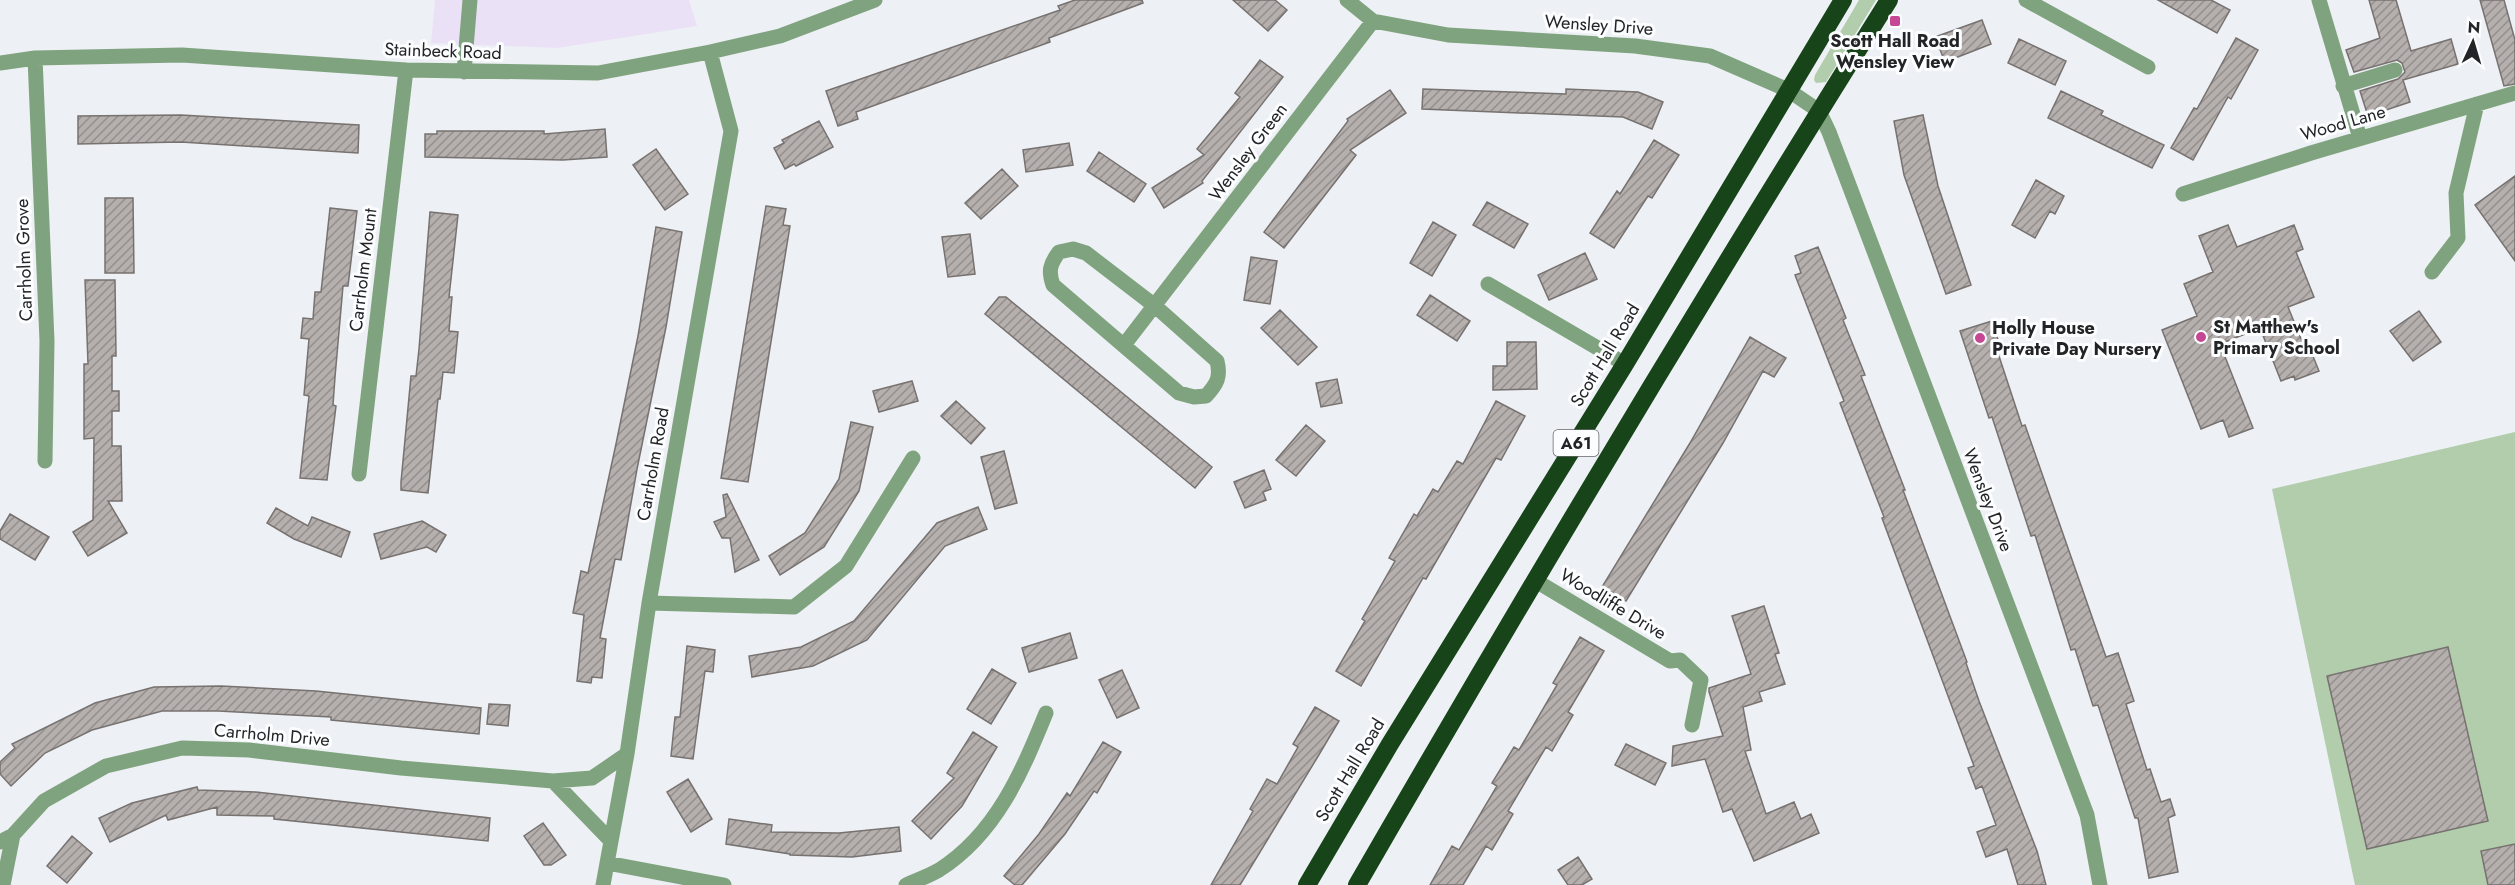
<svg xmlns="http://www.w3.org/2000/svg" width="2515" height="885" font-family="Jost,sans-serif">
<defs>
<pattern id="building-hatch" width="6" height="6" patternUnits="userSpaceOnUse" patternTransform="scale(1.5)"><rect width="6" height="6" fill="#b5b0ad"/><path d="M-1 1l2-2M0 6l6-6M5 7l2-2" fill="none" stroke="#938f8d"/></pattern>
</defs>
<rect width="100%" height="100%" fill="#edf0f4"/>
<path fill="#ebe1f6" d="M435 0H689L697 26 557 48 431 43Z"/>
<path fill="#b1cdab" d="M1859 0H1876L1826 82 1816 83 1814 80 1815 75Z
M2515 432V885H2355L2272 489Z"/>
<path fill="url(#building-hatch)" stroke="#777270" stroke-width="1.5" d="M1075 0H1142L1143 3 1049 38 1050 42 856 112 858 119 838 126 826 91 1060 10 1058 6Z
M1233 0H1275L1287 10 1268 31Z
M2158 0H2211L2230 10 2217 33Z
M2369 0H2396L2411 51 2451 39 2458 64 2403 80 2410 102 2368 116 2360 91 2398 79 2405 72 2402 63 2397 60 2354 72 2346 50 2380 38Z
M2480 0H2504L2515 40V84L2504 86Z
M1982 20 1991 44 1945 62 1935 37Z
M2236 38 2258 50 2231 99 2228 97 2193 160 2171 148 2194 108 2197 109Z
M2019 39 2066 61 2055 85 2008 63Z
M1260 60 1283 77 1202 181 1203 183 1164 208 1152 188 1204 155 1197 149 1240 97 1235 93Z
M1423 89 1566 94V89L1638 92 1663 102 1652 129 1623 117 1422 109Z
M1390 90 1406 113 1350 150 1356 155 1284 248 1264 232 1348 121 1347 119Z
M2061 91 2103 111 2101 115 2164 145 2152 168 2048 118Z
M181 115 359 125 358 153 181 142 78 144V116Z
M1923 115 1938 186 1971 285 1946 294 1904 175 1894 121Z
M819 121 833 147 796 166 794 164 785 169 774 148 784 143 782 140Z
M605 129 607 157 563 160 425 157V134H437V131H544V134Z
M1654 140 1679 155 1652 198 1648 196 1614 248 1590 233 1617 191 1620 194Z
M1069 143 1073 165 1026 172 1023 150Z
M656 149 688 194 665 210 633 165Z
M1099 152 1146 184 1134 202 1087 171Z
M1002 169 1018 186 981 219 965 203Z
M2515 176V261L2475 205Z
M2036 180 2064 196 2055 214 2050 211 2035 238 2012 225Z
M105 198H133L134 273H105Z
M1487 202 1528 224 1514 248 1473 225Z
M766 206 786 209 783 225 790 226 748 482 721 478Z
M330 208 357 211 348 286H343L335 377 333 405 336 406 327 480 300 478 309 396 304 395 309 339 301 338 303 318 313 319 315 292H321Z
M430 212 458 215 449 297H452L449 331 458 332 454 373 443 372 440 399H438L428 493 401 490V482L411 376H416L419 349Z
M1433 222 1456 235 1432 276 1410 263Z
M2228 225 2237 247 2294 225 2303 249 2296 252 2314 297 2288 307 2304 346 2308 344 2319 371 2295 380 2294 376 2281 381 2260 328 2220 344 2253 428 2229 437 2223 420 2201 429 2162 330 2197 316 2184 284 2213 272 2199 236Z
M656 227 682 232 666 327 637 469 621 560 615 559 600 638 606 639 602 678 592 677 591 683 577 681 584 615 573 613 581 571 588 573 616 444 638 336Z
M970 234 975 274 948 277 942 237Z
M1818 247 1846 318 1843 320 1865 375 1861 376 1905 490H1903L1967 662 1966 663 1979 701 2037 851 2046 885H2018L2007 849 1986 857 1977 832 1996 825 1982 786 1976 789 1968 768 1974 766 1882 518 1884 517 1840 403 1844 401 1795 275 1801 273 1795 256Z
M1585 253 1597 279 1549 300 1538 275Z
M1251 257 1277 261 1270 304 1244 300Z
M85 280H115L116 356H112V391H119V411H112V446H121L122 501H108L127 533 88 556 73 532 93 520 94 438 84 439V364H88Z
M1430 295 1470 321 1457 341 1417 315Z
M999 297H1006L1212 467 1195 488 985 314Z
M1280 310 1317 347 1298 365 1261 328Z
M2419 311 2441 342 2413 361 2390 331Z
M1992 321 2000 346 1996 347 2022 426 2025 425 2106 657 2118 653 2134 701 2126 704 2147 770 2150 769 2161 802 2170 799 2175 815 2168 818 2178 872 2149 878 2138 818H2135L2098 705 2093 706 2075 649 2071 650 2035 535 2031 536 1992 417 1989 418 1960 331Z
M1750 337 1786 358 1774 377 1763 371 1723 443 1626 601 1602 587 1690 443Z
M1507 342H1536L1537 389 1493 390V366H1507Z
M1337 379 1342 403 1321 407 1316 383Z
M912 381 918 401 879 412 873 391Z
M956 401 985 428 971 444 941 416Z
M1496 401 1525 416 1501 460 1496 458 1426 579 1423 578 1361 686 1336 671 1365 621 1362 619 1395 561 1389 558 1414 514 1417 516 1433 489 1438 492 1457 461 1463 464Z
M851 422 873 427 859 491 824 547 780 575 769 556 805 533 839 479Z
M1306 425 1325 441 1296 476 1276 460Z
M1004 451 1017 503 995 509 981 457Z
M1264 470 1271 489 1263 492 1266 500 1245 508 1234 482Z
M727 494 759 560 735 572 730 538H722L714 522 726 517 723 495Z
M978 507 987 529 945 546 867 640 813 666 752 677 749 656 801 647 854 621 937 523Z
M276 508 308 526 312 517 350 532 341 557 294 539 267 523Z
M10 514 49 537 35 560 0 539V531Z
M422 521 446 535 436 552 427 547 381 559 374 534Z
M1764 606 1779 653 1775 654 1785 684 1759 692 1762 701 1743 707 1751 750 1745 751 1766 814 1794 802 1801 819 1811 814 1819 833 1754 861 1732 809 1723 812 1705 759 1672 766 1673 746 1723 736 1709 692V688L1751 674 1732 616Z
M1070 633 1077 658 1029 672 1022 648Z
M1580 637 1604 651 1568 712 1573 715 1552 751 1546 747 1508 811 1513 814 1492 850 1486 846 1463 885H1430L1452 846 1459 850 1497 786 1492 783 1514 747 1519 750 1557 685 1553 683Z
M687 646 715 650 713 672 705 671 693 759 671 756 675 717H680Z
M2448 647 2488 821 2367 849 2327 676Z
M992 669 1016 683 991 724 967 709Z
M1122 670 1139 708 1117 718 1099 680Z
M221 686 316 691 481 708 479 734 331 720V717L218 711H162L92 730 45 753 11 786 0 774V762L15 748 12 744 95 703 154 687Z
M489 704 510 705 508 726 487 724Z
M1315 707 1339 721 1317 758 1240 885H1211L1253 811 1250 809 1267 779 1277 784 1298 747 1293 744Z
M973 732 997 747 962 806 931 839 912 821 954 778 947 773Z
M1103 742 1121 752 1097 793 1094 791 1065 834 1022 885H1015L1004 876 1039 834 1067 793 1070 796Z
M1626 744 1666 763 1655 785 1615 765Z
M688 779 712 819 691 832 667 792Z
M197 787 198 790 256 792 490 818 488 841 274 819V816L217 815V807L168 820 166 815 110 842 99 818 132 803Z
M729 819 772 825 771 832 839 833 899 827 901 851 852 857 790 855V854L726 844Z
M543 823 566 855 551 865H544L524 836Z
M72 836 92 853 67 883 47 866Z
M2515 844V885H2488L2481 851Z
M1578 857 1592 879 1582 885H1568L1558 870Z"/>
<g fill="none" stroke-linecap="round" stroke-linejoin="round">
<path stroke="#80a37f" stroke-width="15" d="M1347 0 1373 21 1448 35 1635 46 1710 56 1788 90 1819 111 1829 132 2087 815 2100 885
M2026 0 2148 67
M2319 0 2360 138
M35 58 47 341 45 461
M0 63 35 58 182 55 406 70 598 73 710 52 780 36 875 0
M464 72 470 0
M2343 86 2395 70
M2183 194 2311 153 2515 93
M1073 249 1086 253 1155 306 1217 361C1221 377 1217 384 1206 396L1194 397 1179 393 1053 285C1048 271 1050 264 1059 252Z
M2432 272 2458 238 2456 193 2477 104
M1488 284 1625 364
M1124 345 1373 21
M359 474 406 70
M1536 581 1670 661 1680 660 1701 680 1692 725
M649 603 794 607 846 566 913 458
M553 781 611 841
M0 842 13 835 44 801 106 766 182 748 249 750 401 768 553 781 592 778 627 754
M607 863 724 885
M3 885 13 835
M603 885 627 754 649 603 731 131 710 52
M906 885C917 880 929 876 939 870 996 834 1022 772 1046 713"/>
<path stroke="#174419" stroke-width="18" d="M1307 885 1390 744 1625 364 1843 0
M1357 885C1529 587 1706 292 1889 0"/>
</g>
<g fill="#c64793" stroke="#fcfdff" stroke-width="2">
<rect x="1889" y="15" width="12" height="12" rx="3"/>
<circle cx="2201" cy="337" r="6"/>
<circle cx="1980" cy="338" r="6"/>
</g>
<g text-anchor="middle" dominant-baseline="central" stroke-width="6" stroke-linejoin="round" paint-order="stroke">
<rect fill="#fcfdff" stroke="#646566" stroke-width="1.5" x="1553.5" y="430" width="45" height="26" rx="4.5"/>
<g font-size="16" font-weight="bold" fill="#232425">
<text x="1576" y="443">A61</text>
</g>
<g font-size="18" fill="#232425" stroke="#fcfdff">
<text transform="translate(1599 25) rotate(4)">Wensley Drive</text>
<text transform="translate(443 51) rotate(2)">Stainbeck Road</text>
<text transform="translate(2343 123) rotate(-16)">Wood Lane</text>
<text transform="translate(1248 152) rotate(-53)">Wensley Green</text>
<text transform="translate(24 260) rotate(-92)">Carrholm Grove</text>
<text transform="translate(363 270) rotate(-83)">Carrholm Mount</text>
<text transform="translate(1605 355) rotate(-59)">Scott Hall Road</text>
<text transform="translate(653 464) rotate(-80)">Carrholm Road</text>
<text transform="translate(1988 500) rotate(69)">Wensley Drive</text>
<text transform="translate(1613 604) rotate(31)">Woodliffe Drive</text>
<text transform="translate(272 735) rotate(5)">Carrholm Drive</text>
<text transform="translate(1350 770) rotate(-59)">Scott Hall Road</text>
</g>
<g font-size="18" font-weight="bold" fill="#232425" stroke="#fcfdff" text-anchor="start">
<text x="1895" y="41" text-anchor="middle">Scott Hall Road<tspan x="1895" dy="21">Wensley View</tspan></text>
<text x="2213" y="327">St Matthew's<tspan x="2213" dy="21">Primary School</tspan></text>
<text x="1992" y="328">Holly House<tspan x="1992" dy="21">Private Day Nursery</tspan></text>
</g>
</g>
<g transform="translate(2473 42) rotate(4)" stroke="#fcfdff" stroke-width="4.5" paint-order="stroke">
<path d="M0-4.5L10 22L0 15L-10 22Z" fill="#232425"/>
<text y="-9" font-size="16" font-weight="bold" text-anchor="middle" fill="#232425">N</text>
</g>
</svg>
